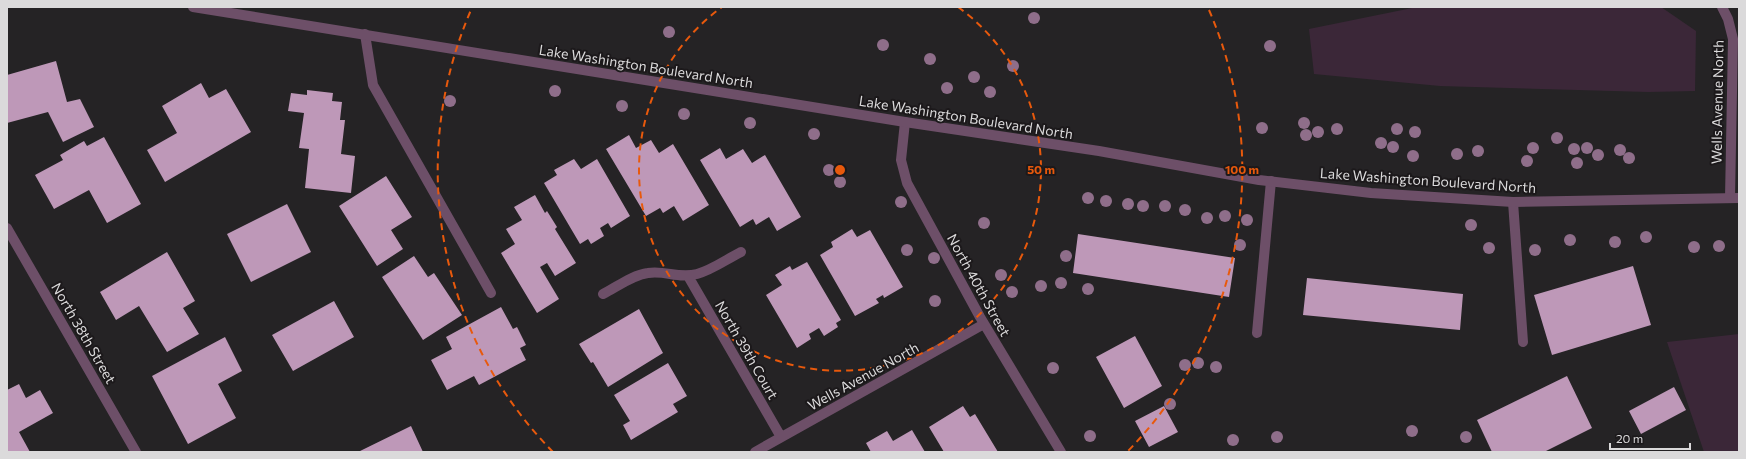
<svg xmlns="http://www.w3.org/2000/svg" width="1746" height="459" font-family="Commissioner,sans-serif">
<rect width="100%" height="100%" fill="#252325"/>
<path fill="#3b2738" d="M1417 7H1661L1696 31 1695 91 1648 92 1440 86 1314 74 1309 29Z
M1739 334V452H1704L1667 342Z"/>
<path fill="#be98b8" d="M56 61 67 102 80 99 94 127 63 142 48 112 7 123V75Z
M201 83 209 98 226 89 251 132 165 182 147 150 177 133 162 106Z
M307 90 333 93 332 101 342 102 340 120H345L341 154 355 156 351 193 305 188 309 149 299 148 304 113 288 111 291 93 307 95Z
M629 135 636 148 651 140 659 153 673 144 709 205 683 221 674 206 663 213 660 208 646 216 606 149Z
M104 137 141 204 107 223 89 190 54 209 35 175 63 160 60 155 84 141 87 146Z
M720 148 726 159 743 149 752 163 765 155 801 217 777 231 769 217 756 225 753 219 740 227 700 160Z
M574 159 581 169 597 159 630 216 611 228 608 223 600 228 604 236 591 244 588 239 580 244 544 183 557 175 554 170Z
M386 176 412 217 391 230 403 249 377 266 339 206Z
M535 195 545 213 547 211 557 227 555 229 576 263 555 276 547 263 540 267 559 299 537 313 501 253 515 244 506 229 522 220 514 207Z
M287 204 311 252 251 282 227 234Z
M852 229 857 237 870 230 903 287 884 298 883 295 876 299 879 303 855 316 820 255 833 247 831 242Z
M1078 234 1235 258 1229 297 1073 273Z
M167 252 195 301 183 308 199 334 167 352 139 306 116 320 100 292Z
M414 256 428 277 434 273 462 315 423 340 382 277Z
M807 262 841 320 836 323 838 327 824 336 819 328 809 334 811 339 797 348 766 295 782 285 775 275 790 266 792 270Z
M1633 266 1651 325 1552 355 1534 295Z
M1307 278 1463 294 1460 330 1303 315Z
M334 301 354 337 293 371 272 335Z
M501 307 513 329 517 327 526 345 520 348 526 360 479 385 474 376 447 390 431 360 452 349 446 337Z
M639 309 663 353 608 387 593 362 591 363 579 344Z
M1135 336 1162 386 1124 408 1096 357Z
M225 337 242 371 218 384 236 418 188 444 152 376Z
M668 363 687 396 673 404 678 412 631 440 623 425 630 421 614 395Z
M1567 376 1592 428 1544 452H1492L1477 420Z
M19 384 26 398 40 390 53 413 19 432 30 452H7V390Z
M1674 387 1686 410 1641 434 1629 411Z
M963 406 970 417 975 414 998 452H944L929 427Z
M1164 406 1178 432 1149 447 1135 421Z
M411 426 423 452H358Z
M912 430 925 452H871L866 443 887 431 893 441Z"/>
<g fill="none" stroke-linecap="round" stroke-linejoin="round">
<path stroke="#6d4f68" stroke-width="10" d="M365 34 373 85 491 293
M1513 202 1523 342
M1257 333 1271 181"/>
<path stroke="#6d4f68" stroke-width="10" d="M1722 7 1728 19 1733 39 1730 198
M905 122 901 160 907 183 980 317 1061 452
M7 228 136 452
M688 276 781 437
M603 294C617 287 632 275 648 273 665 270 679 279 697 274 712 270 727 259 741 252
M755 452 984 324"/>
<path stroke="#6d4f68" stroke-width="10" d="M193 7 905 122 1099 151 1259 180 1371 193 1513 202 1739 198"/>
</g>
<g fill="#8f6e8a">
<circle cx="1034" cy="18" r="6"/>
<circle cx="669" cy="32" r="6"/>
<circle cx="883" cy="45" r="6"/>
<circle cx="1270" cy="46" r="6"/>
<circle cx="930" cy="59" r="6"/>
<circle cx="1013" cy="66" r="6"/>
<circle cx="974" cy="77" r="6"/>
<circle cx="947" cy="88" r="6"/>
<circle cx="555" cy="91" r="6"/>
<circle cx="990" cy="92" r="6"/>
<circle cx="450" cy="101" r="6"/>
<circle cx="622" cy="106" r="6"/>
<circle cx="684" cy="114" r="6"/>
<circle cx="750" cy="123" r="6"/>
<circle cx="1304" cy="123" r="6"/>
<circle cx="1262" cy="128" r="6"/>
<circle cx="1337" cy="129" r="6"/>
<circle cx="1397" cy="129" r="6"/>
<circle cx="1318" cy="132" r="6"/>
<circle cx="1415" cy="132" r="6"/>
<circle cx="814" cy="134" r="6"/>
<circle cx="1306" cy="135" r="6"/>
<circle cx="1557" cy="138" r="6"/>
<circle cx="1381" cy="143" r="6"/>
<circle cx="1393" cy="147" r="6"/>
<circle cx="1533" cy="148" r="6"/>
<circle cx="1587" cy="148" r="6"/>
<circle cx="1574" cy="149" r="6"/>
<circle cx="1620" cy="150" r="6"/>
<circle cx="1478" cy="151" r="6"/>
<circle cx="1457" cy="154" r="6"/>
<circle cx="1598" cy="155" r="6"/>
<circle cx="1413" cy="156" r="6"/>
<circle cx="1629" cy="158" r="6"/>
<circle cx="1527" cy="161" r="6"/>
<circle cx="1577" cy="163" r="6"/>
<circle cx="829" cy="170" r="6"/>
<circle cx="840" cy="182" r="6"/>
<circle cx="1088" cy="198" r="6"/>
<circle cx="1106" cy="201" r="6"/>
<circle cx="901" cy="202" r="6"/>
<circle cx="1128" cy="204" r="6"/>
<circle cx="1143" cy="206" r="6"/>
<circle cx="1165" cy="206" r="6"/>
<circle cx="1185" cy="210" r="6"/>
<circle cx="1225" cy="216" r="6"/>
<circle cx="1207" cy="218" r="6"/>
<circle cx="1247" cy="220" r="6"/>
<circle cx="984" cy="223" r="6"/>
<circle cx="1471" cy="225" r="6"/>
<circle cx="1646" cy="237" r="6"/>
<circle cx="1570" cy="240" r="6"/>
<circle cx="1615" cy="242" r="6"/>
<circle cx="1240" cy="245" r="6"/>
<circle cx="1719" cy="246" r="6"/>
<circle cx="1694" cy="247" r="6"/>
<circle cx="1489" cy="248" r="6"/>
<circle cx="907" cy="250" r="6"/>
<circle cx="1535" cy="250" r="6"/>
<circle cx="1066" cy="256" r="6"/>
<circle cx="934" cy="258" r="6"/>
<circle cx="1001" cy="275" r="6"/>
<circle cx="1061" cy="283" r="6"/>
<circle cx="1041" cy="286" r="6"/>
<circle cx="1088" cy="289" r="6"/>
<circle cx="1012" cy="292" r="6"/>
<circle cx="935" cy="301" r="6"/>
<circle cx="1198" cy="363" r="6"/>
<circle cx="1185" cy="365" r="6"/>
<circle cx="1216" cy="367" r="6"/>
<circle cx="1053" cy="368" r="6"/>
<circle cx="1170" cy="404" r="6"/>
<circle cx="1412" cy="431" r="6"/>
<circle cx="1090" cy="436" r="6"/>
<circle cx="1277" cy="437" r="6"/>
<circle cx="1466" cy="437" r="6"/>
<circle cx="1233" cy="440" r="6"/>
</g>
<g fill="none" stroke="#e8590c" stroke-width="2" stroke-dasharray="7 5">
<path d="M958 7A201 201 0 1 1 722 7"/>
<path d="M553 452A402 402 0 0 1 471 10M1209 10A402 402 0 0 1 1127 452"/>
</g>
<g text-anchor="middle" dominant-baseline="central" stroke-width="4" stroke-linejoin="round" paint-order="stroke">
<g font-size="14" fill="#dbdadb" stroke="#1c191b">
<text transform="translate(646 66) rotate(9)">Lake Washington Boulevard North</text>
<text transform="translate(1717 102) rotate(-89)">Wells Avenue North</text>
<text transform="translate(966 117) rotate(9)">Lake Washington Boulevard North</text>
<text transform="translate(1428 180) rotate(4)">Lake Washington Boulevard North</text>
<text transform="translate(979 285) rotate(61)">North 40th Street</text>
<text transform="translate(84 333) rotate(60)">North 38th Street</text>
<text transform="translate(747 350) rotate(60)">North 39th Court</text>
<text transform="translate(863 376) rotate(-29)">Wells Avenue North</text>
</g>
</g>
<circle cx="840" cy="170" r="6" fill="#e8590c" stroke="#1c191b" stroke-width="2"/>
<g font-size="12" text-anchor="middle" font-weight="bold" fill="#e8590c" stroke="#1c191b" stroke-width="4" stroke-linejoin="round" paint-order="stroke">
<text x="1041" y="174">50 m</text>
<text x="1242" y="174">100 m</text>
</g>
<rect width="1746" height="459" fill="none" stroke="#dbdadb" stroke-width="16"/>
<path d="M1610 443v6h80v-6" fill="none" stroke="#dbdadb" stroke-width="2"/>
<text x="1616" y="443" font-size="12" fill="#dbdadb" stroke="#1c191b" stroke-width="3" paint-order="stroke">20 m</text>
</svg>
